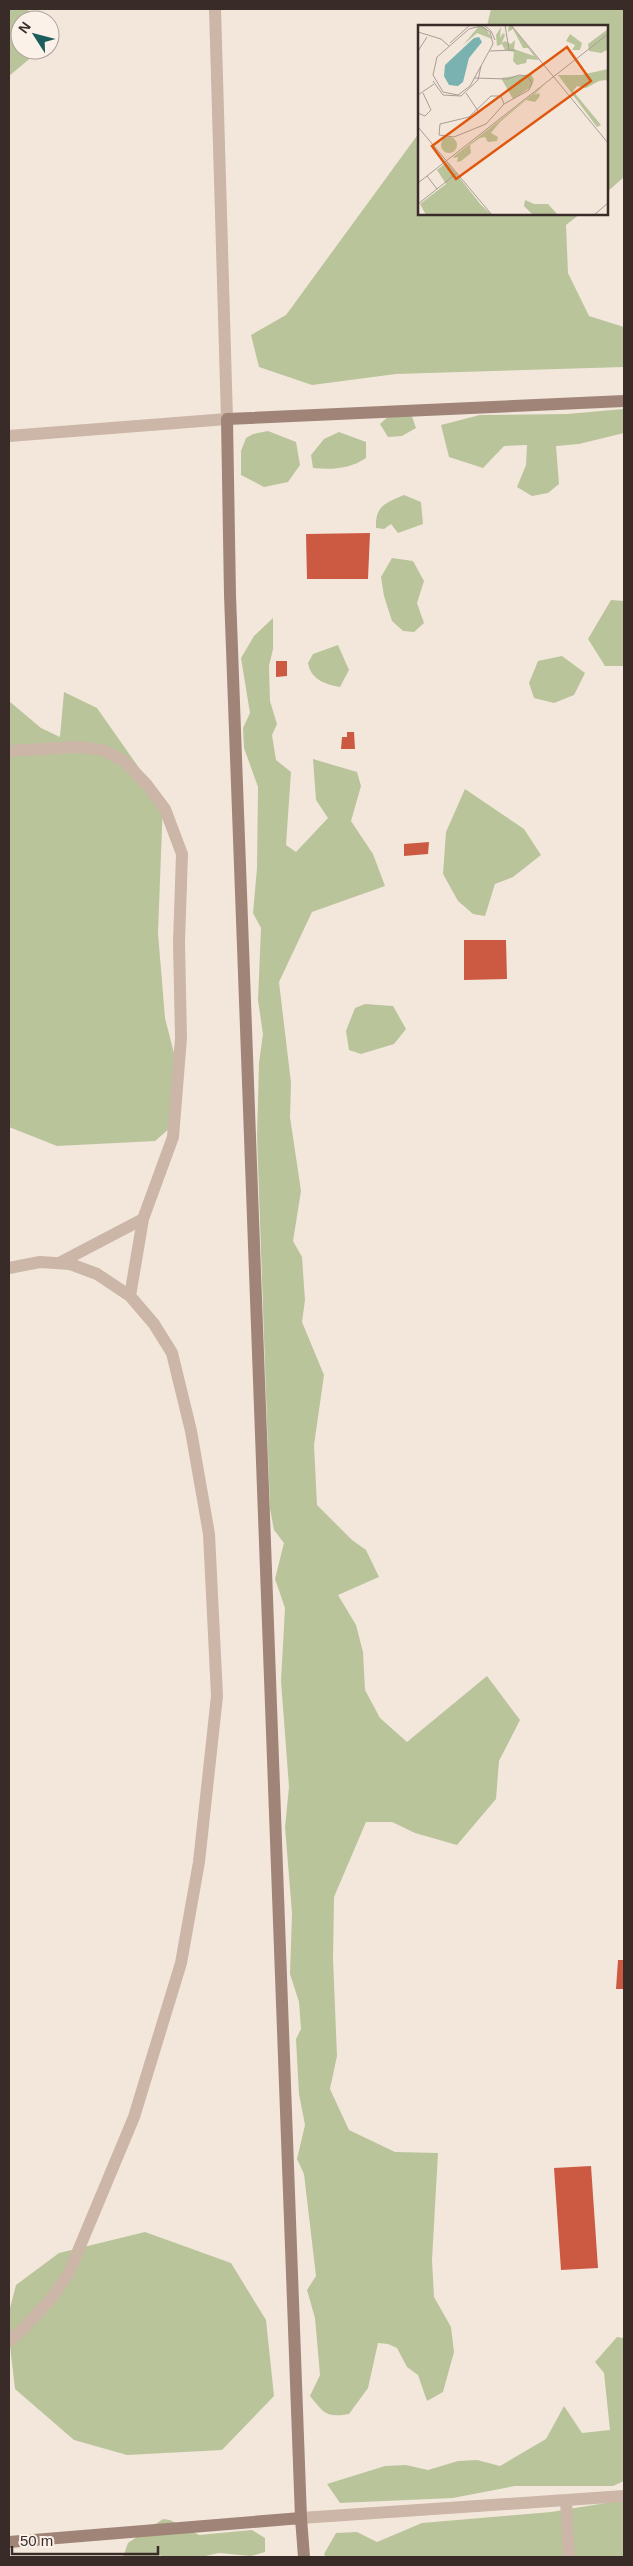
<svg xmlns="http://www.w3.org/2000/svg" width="633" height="2566" font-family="Arial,sans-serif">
<rect width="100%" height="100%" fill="#f3e7dc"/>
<path fill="#b9c49b" d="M9 9H23L43 15 44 20H20V50H40L9 76Z
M491 9H624V177L607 192V26H487Z
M419 133V214H580L566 225 568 273 589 316 624 327V367L396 374 312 385 259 367 251 335 286 315Z
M400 406 410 411 416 428 402 436 388 437 380 424Z
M624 409V433L579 444 556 446 559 484 548 493 532 496 517 487 526 465 527 445 504 446 483 468 449 457 441 425 480 415 567 414Z
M268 431 296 442 300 465 288 482 264 487 241 475V451L246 438 253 434Z
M339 432 366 442V458C350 469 331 470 313 468L311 455 324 439Z
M404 495 421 502 423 524 398 533 391 524 384 529 376 528C375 505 386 503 404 495Z
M392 558 413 561 424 581 417 603 424 623 414 632 403 631 392 621 384 596 381 577Z
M611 600 624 601V666H605L588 639Z
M273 618V649L269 666 270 701 277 724 272 735 276 760 291 772 286 845 296 852 328 818 316 800 313 759 357 772 361 786 351 821 373 854 385 886 312 912 279 982 291 1083 290 1117 301 1191 293 1241 302 1257 305 1300 302 1322 324 1375 314 1445 317 1505 352 1540 366 1550 379 1577 338 1595 356 1625 363 1652 365 1690 380 1718 407 1742 487 1676 520 1720 499 1761 496 1799 457 1845 415 1833 392 1822H366L334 1897 333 1958 337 2056 330 2089 349 2130 395 2152 438 2153 432 2260 434 2297 451 2327 454 2352 443 2392 427 2401 418 2375 407 2367 397 2348 388 2344 378 2343 368 2388 349 2414C326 2418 324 2413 310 2396L320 2375 315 2318 307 2290 316 2276 304 2174 297 2159 305 2125 299 2094 296 2039 301 2029 299 2002 290 1974 292 1913 285 1827 289 1787 281 1681 285 1608 275 1579 284 1543 274 1530 270 1509 257 1136 259 1063 263 1034 258 1000 261 928 253 913 257 868 258 787 244 748 243 728 250 713 241 658 254 636Z
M338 645 349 670 340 687C325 684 311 680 308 663L313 654Z
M562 656 585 673 574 695 554 703 534 698 529 683 538 661Z
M64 692 97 708 163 802 158 933 165 1018 178 1069 177 1122 155 1141 57 1146 9 1127V701L41 728 60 737Z
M465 789 524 829 541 855 513 877 495 884 485 916 473 914 458 901 443 874 446 832Z
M365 1004 393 1006 406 1029 394 1044 361 1054 349 1050 346 1031 355 1008Z
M145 2232 231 2263 266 2320 274 2396 222 2450 127 2455 74 2440 15 2389 9 2337V2312L16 2285 59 2253Z
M617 2337 624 2338V2481L613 2486H515L453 2498 340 2503 327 2484 385 2466 406 2465 428 2470 458 2461 477 2460 500 2466 546 2439 564 2406 582 2433 610 2430 604 2373 595 2362Z
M624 2500V2557H326L324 2554 336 2533 357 2532 377 2542 422 2523 551 2512Z
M163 2519 170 2520 199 2535 252 2530 265 2538V2552L251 2556 219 2553 201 2557H163L160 2555 157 2557H123L128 2543Z"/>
<path fill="#cc5941" d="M370 533 368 579H307L306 534Z
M276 661H287V676L276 677Z
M347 732H354L355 749H341L342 737H347Z
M429 842 428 854 404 856V844Z
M464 940H506L507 979 464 980Z
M618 1960H624V1989H616Z
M591 2166 598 2268 561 2270 554 2168Z"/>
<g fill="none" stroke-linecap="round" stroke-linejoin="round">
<path stroke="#ccb6a7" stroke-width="12" d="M9 436 227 419 215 9
M9 751 77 747 103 750 124 761 147 785 165 809 182 854 179 942 181 1038 173 1137 143 1219 130 1296
M59 1263 143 1219
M9 1268 40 1262 70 1264 97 1274 130 1296 154 1324 172 1353 191 1431 209 1534 217 1696 199 1862 181 1963 134 2117 68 2275 49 2301 20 2332 9 2341
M566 2500 569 2557
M301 2518 624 2496"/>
<path stroke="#a08478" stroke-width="12" d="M9 2542 301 2518
M304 2557 301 2518 230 595 227 419 624 401"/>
</g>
<g transform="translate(418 25)">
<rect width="190" height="190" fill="#f3e7dc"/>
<path d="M91 0H93L121 35 109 34 108 38 99 40 95 36 96 27 87 25 84 19 79 21 78 10 83 2 82 13 85 8 87 10 84 18 87 16 93 19 97 15 96 24 116 31 110 23H105L95 4 90 7ZM61 1 67 2 74 14 59 8 45 20ZM190 4 189 25 183 28 171 26 170 19ZM152 9 164 18 162 25H154L157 20 148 16ZM190 44V58L188 55 181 56 168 63 159 61 155 66 183 100 179 102 140 50H163ZM113 49 116 55 113 62 95 74 83 53ZM126 60 116 70 121 68 122 71 117 77 108 75 82 97 73 108 80 112 79 116 70 117 67 112 62 113 52 120 53 128 43 136 39 137 40 132 36 133 35 132ZM23 120a8 8 0 1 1 16 0a8 8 0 1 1-16 0ZM29 137 63 180 74 190H8L2 179 28 159 19 145ZM107 175 116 179H130L140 190H115L106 181Z" fill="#b9c49b"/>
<path d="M56 13 61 12 64 17 51 33 45 57 40 61 31 60 26 51 27 40Z" fill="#79b2b0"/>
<path fill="none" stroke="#a99c94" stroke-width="1" d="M66 0 73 6 77 15M87 0 91 25M93 0 190 118M63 1 72 7 75 19 52 61 40 70 25 67 15 50 19 32 51 4ZM0 7 23 14 31 21M32 18 52 0M0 26 9 12M72 26 97 25M56 53 90 54 101 50 109 51 114 58 111 65 86 79M15 56 25 70 43 71 60 55 63 41M48 68 60 86M0 70 16 59M73 71H83L86 79 68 99 36 112 21 110 22 99 51 92ZM0 88 7 91 13 85 5 68M0 102 74 190M9 151 19 164M0 158 190 9M0 179 39 148M176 190 190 178"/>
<path fill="#df570d" fill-opacity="0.15" stroke="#df570d" stroke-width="2.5" d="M149 22 173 56 38 154 14 121Z"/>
<rect width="190" height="190" fill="none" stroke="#392c28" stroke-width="2.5"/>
</g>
<rect width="633" height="2566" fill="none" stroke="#392c28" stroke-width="20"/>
<g transform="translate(35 35) rotate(306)"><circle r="24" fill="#fbf1e9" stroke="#ada29c"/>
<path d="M0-4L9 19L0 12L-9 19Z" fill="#1b5d5c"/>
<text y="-8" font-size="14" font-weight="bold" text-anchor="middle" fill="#392c28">N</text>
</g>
<path d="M12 2546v8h146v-8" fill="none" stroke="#392c28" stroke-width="2.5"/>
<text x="20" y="2546" font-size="15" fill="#392c28" stroke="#fbf1e9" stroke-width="4" paint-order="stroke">50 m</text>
</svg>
